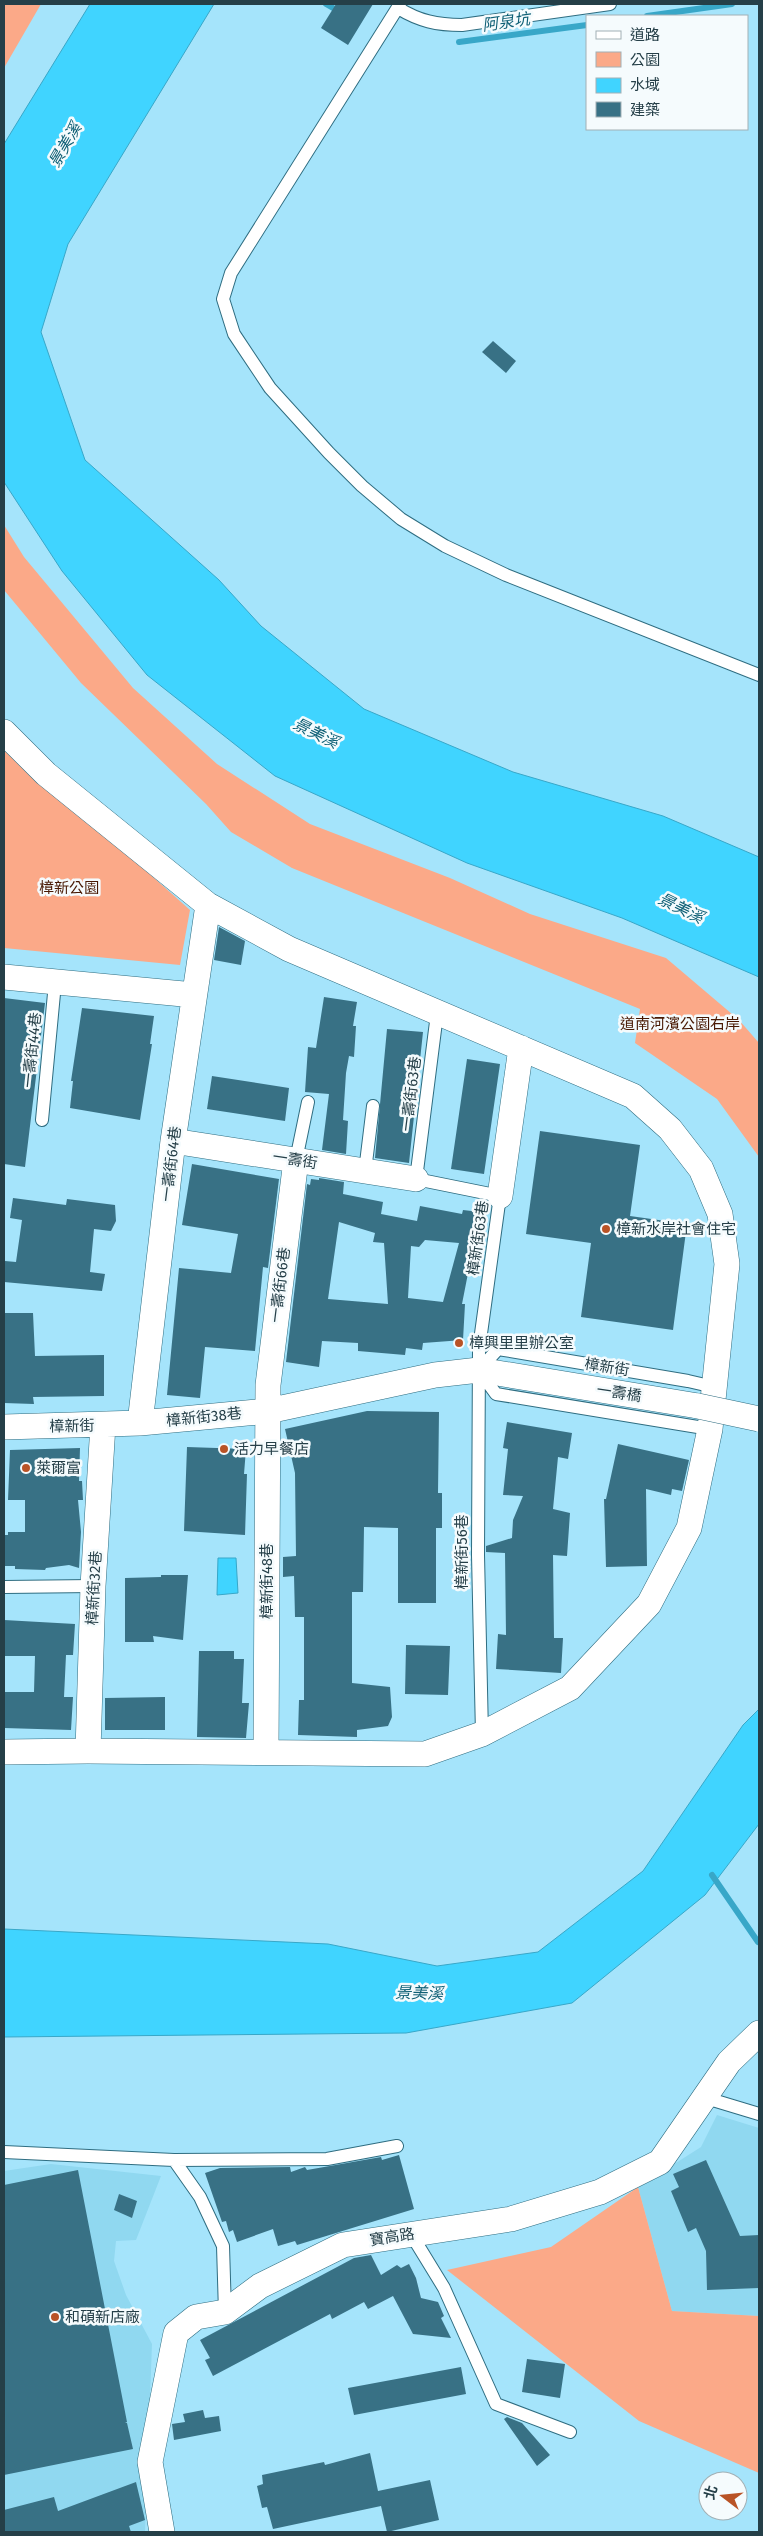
<svg xmlns="http://www.w3.org/2000/svg" width="763" height="2536" font-family="'Fira Sans','Noto Sans TC',sans-serif">
<rect width="100%" height="100%" fill="#a5e4fb"/>
<path fill="#90d8f0" d="M717 2115 759 2128V2316L672 2311 638 2187 701 2147Z
M51 2164 161 2176 136 2240 116 2241 114 2261 126 2295 152 2344 145 2532H4V2171Z"/>
<path fill="#fba988" d="M4 4H41L4 68Z
M4 525 24 557 133 688 217 764 310 824 450 878 530 914 666 958 739 1020 759 1043V1157L717 1099 635 1043 640 1009 292 868 231 832 206 804 81 683 4 590Z
M4 744 190 910 180 965 4 948Z
M638 2187 672 2311 759 2316V2473L639 2421 447 2270 551 2247Z"/>
<path fill="#40d4ff" stroke="#38a7c8" d="M90 4H214L68 244 41 332 85 460 219 580 261 626 364 709 513 772 663 816 759 857V977L622 918 467 863 275 776 147 675 62 571 4 482V144Z
M218 1558H236L238 1593 217 1595Z
M759 1709V1824L705 1895 572 2003 406 2033 4 2037V1929L328 1944 437 1966 538 1952 643 1871 743 1725Z"/>
<g fill="none" stroke-linecap="round" stroke-linejoin="round">
<path stroke="#38a7c8" stroke-width="6" d="M326 4 333 8
M647 16 732 4
M459 42 587 25
M712 1875 758 1942"/>
</g>
<path fill="#387185" fill-rule="evenodd" d="M336 4H373L348 45 321 28Z
M493 341 516 361 506 373 482 352Z
M219 927 245 941 241 965 214 960Z
M324 997 357 1002 353 1026H356L354 1057 349 1056 346 1073 343 1120 348 1121 346 1154 322 1150 329 1094 305 1092 308 1047 316 1048Z
M4 998 45 1003 25 1167 4 1164Z
M82 1008 154 1016 150 1044H152L140 1120 70 1108 73 1081H71Z
M387 1029 423 1032 409 1163 375 1158Z
M467 1059 500 1064 484 1174 451 1169Z
M212 1076 289 1088 285 1121 207 1109Z
M540 1131 640 1145 630 1216 687 1224 673 1330 581 1317 591 1243 526 1234Z
M192 1164 279 1179 268 1268 263 1267 255 1351 205 1347 200 1398 167 1395 179 1268 231 1273 238 1234 182 1225Z
M319 1178 344 1182 343 1194 383 1202 381 1214 417 1221 420 1206 462 1214 463 1210 480 1212 462 1304H465L463 1340 423 1343 422 1350 406 1348 405 1355 358 1351V1343L322 1341 319 1367 286 1362 307 1184 310 1185 311 1179 319 1180ZM339 1222 375 1233 373 1242 384 1243 388 1304 328 1299ZM425 1240 459 1243 443 1302 408 1298 411 1246 419 1247Z
M13 1198 66 1205 67 1199 115 1205 116 1221 111 1231 94 1229 90 1272 105 1274 102 1291 4 1282 5 1261 16 1262 22 1220 10 1218Z
M4 1313H33L35 1356 104 1355V1396L33 1397 34 1404 4 1403Z
M367 1411 439 1412 438 1493H442V1528H436V1603H398V1528L364 1527 363 1592H352V1683L390 1687 392 1717 388 1726 357 1730V1737L298 1735 299 1700H304V1617H295L294 1576 283 1577V1557L296 1556 295 1473 285 1429Z
M507 1422 572 1433 568 1459 558 1457 553 1509 570 1513 567 1556 553 1555 554 1638H563L561 1673 496 1669 498 1634 506 1635 505 1553 486 1552V1546L512 1538 513 1520 523 1496 503 1495 508 1449 503 1448Z
M618 1444 689 1460 682 1491 672 1489 671 1495 646 1489 647 1566 606 1567 604 1499H606Z
M187 1447 246 1449 244 1474H247L245 1535 184 1531Z
M80 1448 79 1481H82L83 1500H78L81 1532 79 1568 69 1565 46 1568 45 1570 15 1569V1566H4V1535H8V1532H25V1500H8L10 1450Z
M161 1575H188L183 1640 153 1636 154 1642H125V1578L161 1577Z
M4 1620 75 1624 73 1655H66L64 1697H73L71 1730 4 1728V1692H34L35 1656H4Z
M406 1645 450 1646 448 1695 405 1694Z
M199 1651H234V1659H244L242 1703H249L246 1738 197 1737Z
M165 1697V1730H105V1698Z
M399 2155 414 2209 297 2245 295 2241 278 2246 273 2229 237 2242 233 2230 229 2232 226 2221 222 2222 205 2173 220 2168 290 2167 291 2172 305 2167 307 2170 381 2157 382 2160Z
M706 2160 740 2236 759 2235V2288L707 2290 706 2251 696 2228 688 2232 671 2191 679 2187 673 2174Z
M78 2170 127 2422 125 2423H127L133 2449 4 2475V2185Z
M119 2194 137 2201 132 2218 114 2210Z
M371 2255 381 2275 397 2265 401 2268 409 2264 416 2278 421 2298 438 2302 444 2316 441 2318 451 2338 413 2334 393 2296 368 2309 364 2302 332 2319 330 2314 213 2376 205 2360 210 2358 200 2340 354 2258Z
M527 2359 565 2364 560 2398 522 2392Z
M461 2367 466 2394 354 2415 348 2388Z
M203 2410 205 2418 219 2416 221 2431 174 2440 172 2424 185 2422 183 2414Z
M507 2417 522 2423 550 2455 537 2466 504 2419Z
M370 2453 378 2491 430 2480 439 2520 387 2532 381 2506 273 2529 267 2507 262 2508 257 2486 263 2484 262 2475 324 2462 325 2465Z
M136 2482 145 2520 129 2526 131 2532H4V2510L54 2497 58 2511Z"/>
<g fill="none" stroke-linecap="round" stroke-linejoin="round">
<g stroke="#2f6d81" stroke-width="14">
<path id="lane" d="M400 4 231 273 223 299 234 334 270 388 329 453 362 486 401 519 445 546 506 575 759 675
M398 8C419 21 437 25 462 25L610 4
M437 1014 416 1179 500 1196 479 1348 478 1555 482 1734
M42 1120 55 983
M296 1160 308 1102
M365 1171 373 1106
M479 1370 498 1349 688 1381 714 1387
M480 1372 496 1394 710 1429
M4 1587 93 1586
M706 2098 759 2114
M4 2152 174 2160 200 2197 223 2246 225 2312
M174 2160 327 2159 397 2146
M411 2234 444 2288 496 2404 570 2432"/>
</g>
<g stroke="#2f6d81" stroke-width="26">
<path id="street" d="M4 732 46 774 208 905 289 949 633 1096 670 1129 701 1169 720 1214 727 1264 710 1429 689 1528 649 1604 570 1688 482 1734 425 1754 88 1751 4 1752
M4 977 194 995
M173 1141 416 1179
M500 1196 521 1048
M140 1423 173 1141 208 905
M4 1427 140 1423 268 1411 435 1375 479 1370 698 1406
M88 1751 93 1586 103 1425
M266 1752 268 1385 296 1160
M162 2532 150 2462 176 2333 196 2317 225 2312 260 2286 343 2245 511 2219 600 2192 660 2162 729 2062 759 2033"/>
</g>
<use href="#lane" stroke="#fff" stroke-width="12"/>
<use href="#street" stroke="#fff" stroke-width="25"/>
<g stroke="#2f6d81" stroke-width="26" stroke-linecap="butt">
<path id="street-bridge" d="M698 1406 759 1419"/>
</g>
<use href="#street-bridge" stroke="#fff" stroke-width="25"/>
</g>
<g fill="#b95326" stroke="#f5fbfd" stroke-width="2">
<circle cx="606" cy="1229" r="5"/>
<circle cx="459" cy="1343" r="5"/>
<circle cx="224" cy="1449" r="5"/>
<circle cx="26" cy="1468" r="5"/>
<circle cx="55" cy="2317" r="5"/>
</g>
<g text-anchor="middle" dominant-baseline="central" stroke-width="5" stroke-linejoin="round" paint-order="stroke">
<g font-size="15" fill="#481903" stroke="#f5fbfd">
<text x="69" y="888">樟新公園</text>
<text x="680" y="1024">道南河濱公園右岸</text>
</g>
<g font-size="15" fill="#253f48" stroke="#f5fbfd">
<text transform="translate(32 1050) rotate(-84)">一壽街44巷</text>
<text transform="translate(411 1094) rotate(-83)">一壽街63巷</text>
<text transform="translate(295 1160) rotate(9)">一壽街</text>
<text transform="translate(171 1164) rotate(-83)">一壽街64巷</text>
<text transform="translate(478 1238) rotate(-82)">樟新街63巷</text>
<text transform="translate(280 1285) rotate(-83)">一壽街66巷</text>
<text transform="translate(607 1367) rotate(9)">樟新街</text>
<text transform="translate(619 1393) rotate(9)">一壽橋</text>
<text transform="translate(204 1417) rotate(-6)">樟新街38巷</text>
<text transform="translate(72 1426) rotate(-1)">樟新街</text>
<text transform="translate(462 1552) rotate(-90)">樟新街56巷</text>
<text transform="translate(267 1581) rotate(-90)">樟新街48巷</text>
<text transform="translate(94 1588) rotate(-87)">樟新街32巷</text>
<text transform="translate(392 2237) rotate(-9)">寶高路</text>
</g>
<g font-size="15" fill="#253f48" stroke="#f5fbfd" text-anchor="start">
<text x="616" y="1229">樟新水岸社會住宅</text>
<text x="469" y="1343">樟興里里辦公室</text>
<text x="234" y="1449">活力早餐店</text>
<text x="36" y="1468">萊爾富</text>
<text x="65" y="2317">和碩新店廠</text>
</g>
<g font-size="16" font-style="italic" fill="#0e5f75" stroke="#f5fbfd">
<text transform="translate(506 22) rotate(-8)">阿泉坑</text>
<text transform="translate(65 145) rotate(-60)">景美溪</text>
<text transform="translate(316 733) rotate(26)">景美溪</text>
<text transform="translate(681 908) rotate(26)">景美溪</text>
<text transform="translate(419 1993) rotate(1)">景美溪</text>
</g>
</g>
<rect width="763" height="2536" fill="none" stroke="#253f48" stroke-width="10"/>
<rect x="586" y="15" width="162" height="115" fill="#f5fbfd" stroke="#a2b0b5"/>
<rect x="596" y="31" width="25" height="8" fill="#ffffff" stroke="#a2b0b5"/>
<text x="630" y="40" font-size="15" fill="#253f48">道路</text>
<rect x="596" y="52" width="25" height="15" fill="#fba988" stroke="#a2b0b5"/>
<text x="630" y="65" font-size="15" fill="#253f48">公園</text>
<rect x="596" y="78" width="25" height="15" fill="#40d4ff" stroke="#a2b0b5"/>
<text x="630" y="90" font-size="15" fill="#253f48">水域</text>
<rect x="596" y="102" width="25" height="15" fill="#387185" stroke="#a2b0b5"/>
<text x="630" y="115" font-size="15" fill="#253f48">建築</text>
<g transform="translate(723 2496) rotate(286)"><circle r="24" fill="#f5fbfd" stroke="#a2b0b5"/>
<path d="M0-4L9 19L0 12L-9 19Z" fill="#b95326"/>
<text y="-8" font-size="14" font-weight="bold" text-anchor="middle" fill="#253f48">北</text>
</g>
</svg>
